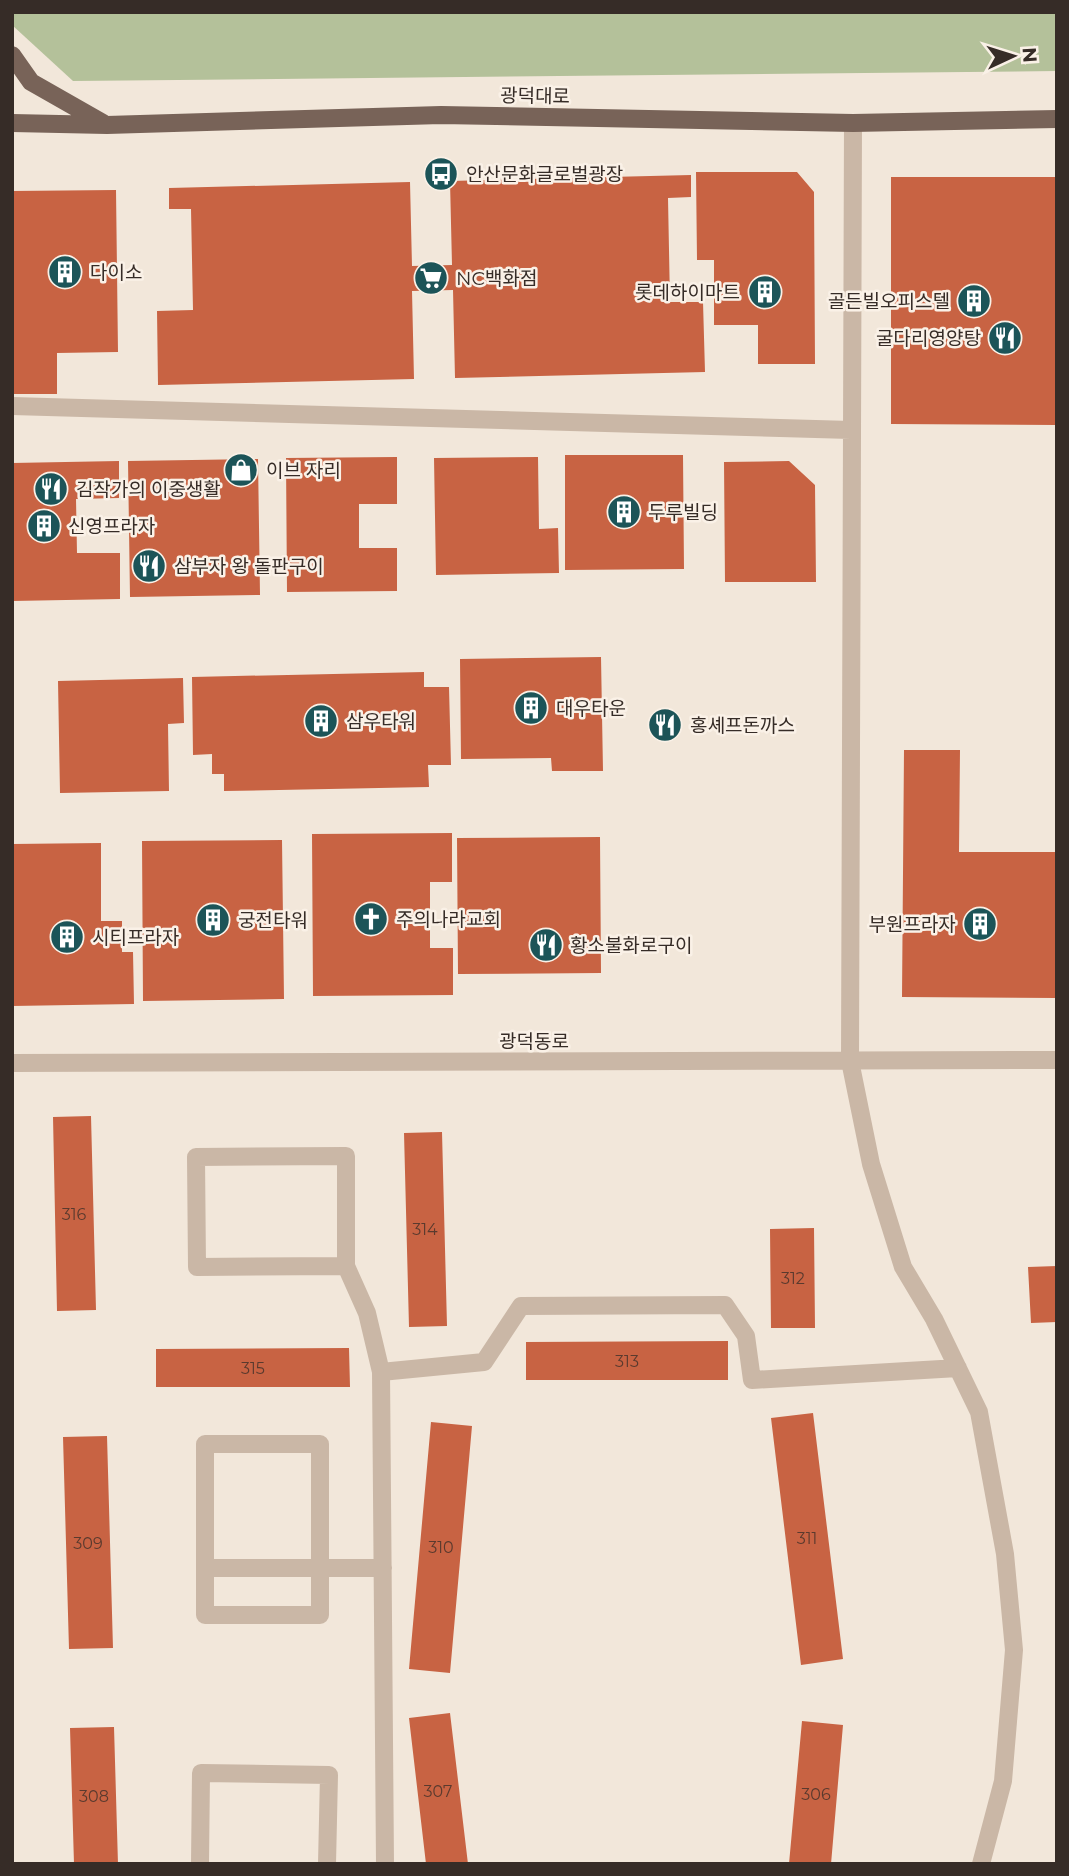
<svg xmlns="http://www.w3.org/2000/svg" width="1069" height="1876" font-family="Montserrat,'Noto Sans KR',sans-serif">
<rect width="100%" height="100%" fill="#f2e7da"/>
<path fill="#b4c19a" d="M12 12H1057V71L73 81 12 25Z"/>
<path fill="#c86343" d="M696 172H797L814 192 815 364H758V325H714V260H697Z
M691 175V197L668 198 670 302H703L705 372 455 378 453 290 412 291 414 379 158 385 157 311 193 310 191 209H169V188L410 182 412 266 452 265 450 181Z
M891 177H1057V425L891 424Z
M116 190 118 352 57 353V394H12V191Z
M565 455H683L684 569 565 570Z
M397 457V504H359V548H397V591L287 592 286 458Z
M538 457 539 529 558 528 559 573 436 575 434 458Z
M258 459 260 595 130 597 128 461Z
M119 461V498L76 499 77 553H120V599L12 601V463Z
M789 461 815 485 816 582H725L724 462Z
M601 657 603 771H552L551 758 461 759 460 659Z
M424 672V687H449L451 765H428L429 787 224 791V774H212V754L193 755 192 677Z
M183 678 184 723 168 724 169 791 60 793 58 681Z
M904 750H960L959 852H1057V998L902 997Z
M452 833V882H430V948H453V995L313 996 312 834Z
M600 837 601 973 458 974 457 838Z
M282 840 284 999 143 1001 142 841Z
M101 843V921H122V952H133L134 1004 12 1006V844Z
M91 1116 96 1310 57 1311 53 1117Z
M442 1132 447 1326 409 1327 404 1133Z
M814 1228 815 1328H771L770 1229Z
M1057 1266V1322L1031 1323 1028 1267Z
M728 1341V1380H526V1342Z
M349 1348 350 1387H156V1349Z
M813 1413 843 1659 801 1665 771 1418Z
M431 1422 472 1426 450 1673 409 1669Z
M107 1436 113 1648 69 1649 63 1437Z
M450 1713 468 1864H426L409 1718Z
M802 1721 843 1725 831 1864H789Z
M114 1727 118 1864H74L70 1728Z"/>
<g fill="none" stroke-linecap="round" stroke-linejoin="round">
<path stroke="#cab7a6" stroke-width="18" d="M853 123 850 1061 871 1164 903 1267 934 1319 979 1412 1005 1554 1014 1650 1003 1781 981 1864
M12 406 851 430
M12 1063 1057 1060
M346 1156V1266L197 1267 196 1157Z
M346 1266 367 1313 381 1372
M205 1444H320V1615H205Z
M205 1568H383
M200 1864 201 1773 329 1775 327 1864
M385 1864 381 1372 484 1362 521 1306 725 1305 746 1336 752 1380 958 1368"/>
<path stroke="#786358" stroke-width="18" d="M12 55 31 82 103 123
M12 123 107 125 441 115 853 123 1057 119"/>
</g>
<defs>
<g id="bus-disc" transform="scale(1.75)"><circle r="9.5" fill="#1c5458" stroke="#faf1e7"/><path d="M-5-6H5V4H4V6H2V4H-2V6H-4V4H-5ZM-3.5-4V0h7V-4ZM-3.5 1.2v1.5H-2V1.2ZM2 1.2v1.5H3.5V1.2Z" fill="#fff"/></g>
<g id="building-disc" transform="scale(1.75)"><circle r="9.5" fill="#1c5458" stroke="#faf1e7"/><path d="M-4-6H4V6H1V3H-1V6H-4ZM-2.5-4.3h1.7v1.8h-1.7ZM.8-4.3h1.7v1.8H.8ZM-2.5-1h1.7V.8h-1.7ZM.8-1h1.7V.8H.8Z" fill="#fff"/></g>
<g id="supermarket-disc" transform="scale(1.75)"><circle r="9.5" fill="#1c5458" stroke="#faf1e7"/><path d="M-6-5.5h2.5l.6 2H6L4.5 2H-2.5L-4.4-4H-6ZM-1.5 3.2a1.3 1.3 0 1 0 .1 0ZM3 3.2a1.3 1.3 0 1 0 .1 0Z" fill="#fff"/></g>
<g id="restaurant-disc" transform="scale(1.75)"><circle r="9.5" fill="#1c5458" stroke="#faf1e7"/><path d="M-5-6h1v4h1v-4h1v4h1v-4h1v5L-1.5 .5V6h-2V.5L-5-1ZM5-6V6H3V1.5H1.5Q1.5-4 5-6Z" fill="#fff"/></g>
<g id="shop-disc" transform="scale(1.75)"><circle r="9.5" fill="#1c5458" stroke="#faf1e7"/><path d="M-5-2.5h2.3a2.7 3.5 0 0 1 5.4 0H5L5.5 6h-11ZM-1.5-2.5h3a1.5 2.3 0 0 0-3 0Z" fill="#fff"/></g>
<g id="church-disc" transform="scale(1.75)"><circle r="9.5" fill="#1c5458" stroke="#faf1e7"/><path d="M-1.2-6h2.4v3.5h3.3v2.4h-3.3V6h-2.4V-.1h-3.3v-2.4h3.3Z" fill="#fff"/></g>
</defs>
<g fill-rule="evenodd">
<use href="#bus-disc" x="441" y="174"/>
<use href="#building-disc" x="65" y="272"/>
<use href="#supermarket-disc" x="431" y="278"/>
<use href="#building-disc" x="765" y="292"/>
<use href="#building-disc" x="974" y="301"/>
<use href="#restaurant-disc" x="1005" y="338"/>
<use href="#shop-disc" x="241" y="470"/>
<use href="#restaurant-disc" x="51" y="489"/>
<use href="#building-disc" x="624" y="512"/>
<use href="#building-disc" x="44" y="526"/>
<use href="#restaurant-disc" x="149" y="566"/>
<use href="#building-disc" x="531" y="708"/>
<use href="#building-disc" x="321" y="721"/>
<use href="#restaurant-disc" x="665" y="725"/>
<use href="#church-disc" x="371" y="919"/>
<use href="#building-disc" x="213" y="920"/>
<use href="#building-disc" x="980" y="924"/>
<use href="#building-disc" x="67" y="937"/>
<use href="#restaurant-disc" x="546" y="945"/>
</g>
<g text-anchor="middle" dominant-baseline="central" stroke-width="5" stroke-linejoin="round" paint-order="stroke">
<g font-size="16" fill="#5a3a2e">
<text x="74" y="1214">316</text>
<text x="425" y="1229">314</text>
<text x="793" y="1278">312</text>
<text x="627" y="1361">313</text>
<text x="253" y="1368">315</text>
<text x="807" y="1538">311</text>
<text x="88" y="1543">309</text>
<text x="441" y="1547">310</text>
<text x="438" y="1791">307</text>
<text x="816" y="1794">306</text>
<text x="94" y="1796">308</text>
</g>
<g font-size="19" fill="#362c27" stroke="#faf1e7">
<text transform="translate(535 96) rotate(1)">광덕대로</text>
<text x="534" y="1041">광덕동로</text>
</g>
<g font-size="19" fill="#362c27" stroke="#faf1e7" text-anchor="start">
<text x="466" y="174">안산문화글로벌광장</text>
<text x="90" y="272">다이소</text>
<text x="456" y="278">NC백화점</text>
<text x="740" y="292" text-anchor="end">롯데하이마트</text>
<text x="950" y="301" text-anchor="end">골든빌오피스텔</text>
<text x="981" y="338" text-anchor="end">굴다리영양탕</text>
<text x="266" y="470">이브 자리</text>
<text x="76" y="489">김작가의 이중생활</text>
<text x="648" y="512">두루빌딩</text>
<text x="68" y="526">신영프라자</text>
<text x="174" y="566">삼부자 왕 돌판구이</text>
<text x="556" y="708">대우타운</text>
<text x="346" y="721">삼우타워</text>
<text x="690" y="725">홍셰프돈까스</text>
<text x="396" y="919">주의나라교회</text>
<text x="238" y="920">궁전타워</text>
<text x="956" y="924" text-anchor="end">부원프라자</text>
<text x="92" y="937">시티프라자</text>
<text x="570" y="945">황소불화로구이</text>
</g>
</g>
<rect width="1069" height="1876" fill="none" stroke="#362c27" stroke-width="28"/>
<g transform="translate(1013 56) rotate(86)" stroke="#faf1e7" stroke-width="5" paint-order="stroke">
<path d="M0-5L12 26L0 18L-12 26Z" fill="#362c27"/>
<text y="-10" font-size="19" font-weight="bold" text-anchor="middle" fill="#362c27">N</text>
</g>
</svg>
